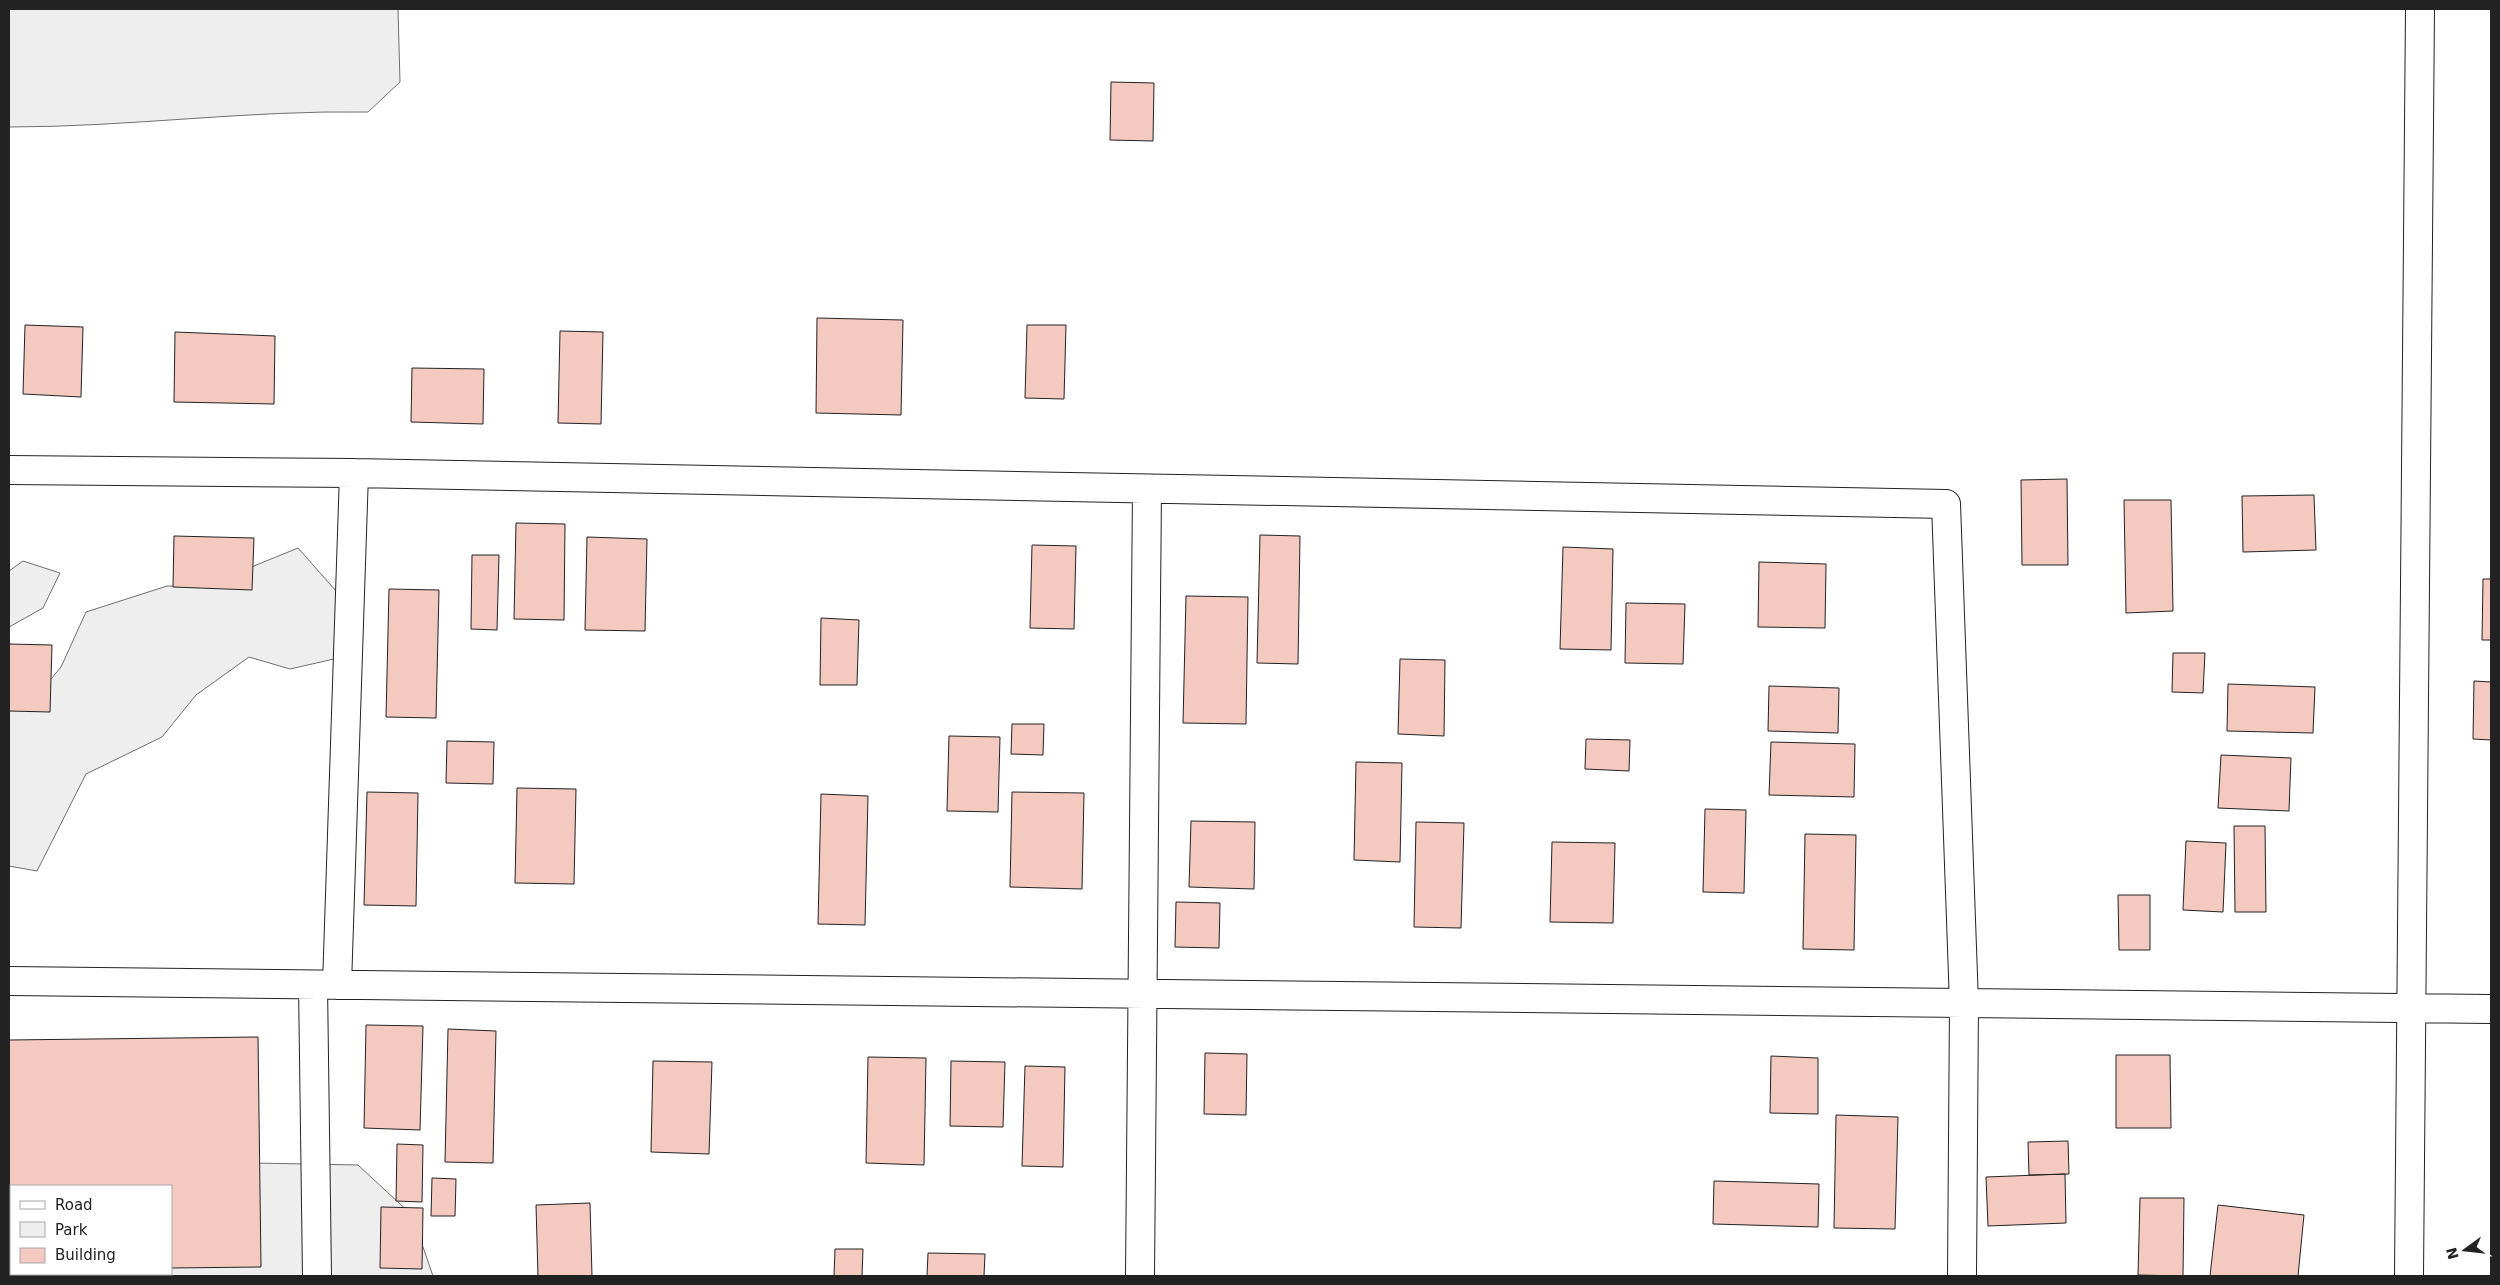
<svg xmlns="http://www.w3.org/2000/svg" width="2500" height="1285" font-family="'DejaVu Sans',sans-serif">
<rect width="100%" height="100%" fill="#fff"/>
<path fill="#eee" stroke="#6f6f6f" d="M9 9H398L400 82 368 112C248 110 129 127 9 127Z
M298 548 352 609 356 654 290 669 249 657 196 695 162 737 86 774 37 871 9 866V691L25 710 61 667 86 612 167 586 215 587 244 570Z
M23 561 60 573 43 608 9 627V571Z
M254 1163 358 1165 412 1215 433 1276H117L119 1274H171V1204Z"/>
<path fill="#f3c9c0" stroke="#222" d="M1111 82 1154 83 1153 141 1110 140Z
M817 318 903 320 901 415 816 413Z
M25 325 83 327 81 397 23 394Z
M1027 325H1066L1064 399 1025 398Z
M560 331 603 332 601 424 558 423Z
M175 332 275 336 274 404 174 402Z
M412 368 484 369 483 424 411 422Z
M2067 479 2068 565H2022L2021 480Z
M2314 495 2316 550 2243 552 2242 496Z
M2124 500H2171L2173 611 2126 613Z
M516 523 565 524 564 620 514 619Z
M1260 535 1300 536 1298 664 1257 663Z
M174 536 254 538 252 590 173 587Z
M587 537 647 539 645 631 585 630Z
M1032 545 1076 546 1074 629 1030 628Z
M1563 547 1613 549 1611 650 1560 649Z
M472 555H499L497 630 471 629Z
M1759 562 1826 564 1825 628 1758 627Z
M2483 579H2491V640H2482Z
M389 589 439 590 436 718 386 717Z
M1186 596 1248 597 1246 724 1183 723Z
M1626 603 1685 604 1683 664 1625 663Z
M821 618 859 620 857 685H820Z
M9 644 52 645 50 712 9 711Z
M2173 653H2205L2203 693 2172 692Z
M1400 659 1445 660 1444 736 1398 734Z
M2474 681 2491 682V740L2473 739Z
M2228 684 2315 687 2313 733 2227 731Z
M1769 686 1839 688 1838 733 1768 731Z
M1012 724H1044L1043 755 1011 754Z
M949 736 1000 737 998 812 947 811Z
M1586 739 1630 740 1629 771 1585 769Z
M447 741 494 742 493 784 446 783Z
M1771 742 1855 744 1854 797 1769 795Z
M2221 755 2291 758 2289 811 2218 808Z
M1356 762 1402 763 1400 862 1354 860Z
M517 788 576 789 574 884 515 883Z
M367 792 418 793 416 906 364 905Z
M1012 792 1084 793 1082 889 1010 887Z
M821 794 868 796 865 925 818 924Z
M1705 809 1746 810 1744 893 1703 892Z
M1191 821 1255 822 1254 889 1189 887Z
M1416 822 1464 823 1461 928 1414 927Z
M2234 826H2265L2266 912H2235Z
M1805 834 1856 835 1854 950 1803 949Z
M2186 841 2226 843 2223 912 2183 910Z
M1552 842 1615 843 1613 923 1550 922Z
M2118 895H2150V950H2119Z
M1176 902 1220 903 1219 948 1175 947Z
M366 1025 423 1026 420 1130 364 1128Z
M448 1029 496 1031 493 1163 445 1162Z
M258 1037 261 1267 171 1268V1186H11V1270H9V1040Z
M1205 1053 1247 1054 1246 1115 1204 1114Z
M2116 1055H2170L2171 1128H2116Z
M1771 1056 1818 1058V1114L1770 1113Z
M868 1057 926 1058 924 1165 866 1163Z
M653 1061 712 1062 709 1154 651 1152Z
M951 1061 1005 1062 1003 1127 950 1126Z
M1025 1066 1065 1067 1063 1167 1022 1166Z
M1836 1115 1898 1117 1895 1229 1834 1228Z
M2068 1141 2069 1174 2029 1175 2028 1142Z
M397 1144 423 1145 422 1202 396 1201Z
M2065 1174 2066 1223 1988 1226 1986 1177Z
M432 1178 456 1179 455 1216H431Z
M1714 1181 1819 1184 1818 1227 1713 1224Z
M2140 1198H2184L2183 1276 2138 1275Z
M590 1203 592 1276H538L536 1205Z
M2218 1205 2304 1215 2298 1276H2210Z
M381 1207 423 1208 422 1269 380 1268Z
M835 1249H863L862 1276H834Z
M928 1253 985 1254 984 1276H927Z"/>
<g fill="none" stroke-linecap="round" stroke-linejoin="round">
<g stroke="#222" stroke-width="30">
<path id="minor" d="M9 470 354 473 1946 504 1964 1003 1962 1276
M9 981 2491 1009
M313 985 317 1276
M337 985 354 473
M1140 1276 1147 489
M2409 1276 2420 9"/>
</g>
<use href="#minor" stroke="#fff" stroke-width="28"/>
</g>
<rect width="2500" height="1285" fill="none" stroke="#222222" stroke-width="20"/>
<rect x="10" y="1185" width="162" height="90" fill="#ffffff" stroke="#a7a7a7"/>
<rect x="20" y="1201" width="25" height="8" fill="#ffffff" stroke="#a7a7a7"/>
<text x="55" y="1210" font-size="15" fill="#222222">Road</text>
<rect x="20" y="1222" width="25" height="15" fill="#eeeeee" stroke="#a7a7a7"/>
<text x="55" y="1235" font-size="15" fill="#222222">Park</text>
<rect x="20" y="1248" width="25" height="15" fill="#f3c9c0" stroke="#a7a7a7"/>
<text x="55" y="1260" font-size="15" fill="#222222">Building</text>
<g transform="translate(2465 1250) rotate(255)" stroke="#ffffff" stroke-width="4" paint-order="stroke">
<path d="M0-4L9 19L0 12L-9 19Z" fill="#222222"/>
<text y="-8" font-size="14" font-weight="bold" text-anchor="middle" fill="#222222">N</text>
</g>
</svg>
